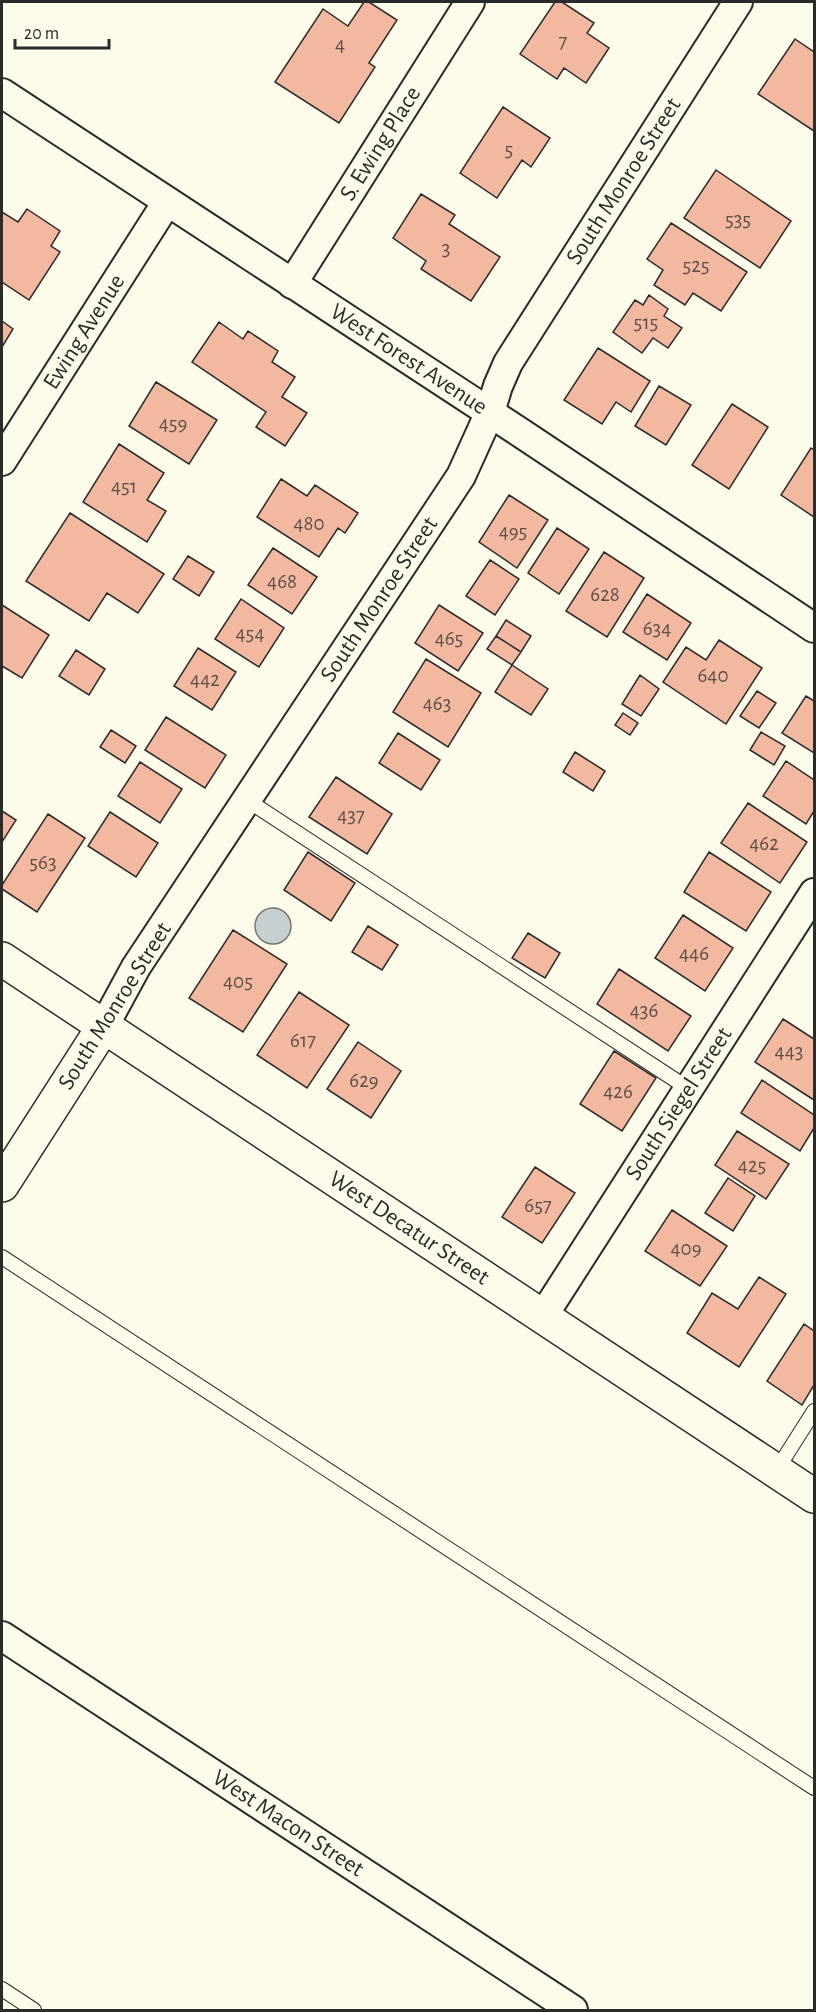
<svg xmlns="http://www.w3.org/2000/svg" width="816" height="2012" font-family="'Alegreya Sans',sans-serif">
<rect width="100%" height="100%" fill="#fdfbea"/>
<path fill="#c7d0d0" stroke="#74746e" stroke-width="1.5" d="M255 926a18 18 0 1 1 36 0a18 18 0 1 1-36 0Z"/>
<path fill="#f2b8a0" stroke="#2b2b2b" stroke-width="1.5" d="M364 2H369L397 20 369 63 375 67 339 123 275 82 323 9 348 26Z
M555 2H562L594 23 587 33 609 48 586 83 564 68 557 79 520 54Z
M795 39 814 52V131L758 94Z
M503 107 550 138 531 167 522 160 497 198 460 173Z
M716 170 791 221 760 268 684 218Z
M421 194 455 215 449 224 500 257 471 301 421 269 426 261 393 238Z
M27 209 60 231 51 246 60 252 29 300 2 282V212L18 222Z
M671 223 747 272 721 311 693 293 685 305 654 285 663 270 647 259Z
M649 295 668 309 664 316 682 328 668 348 653 338 642 353 613 332 635 300 643 305Z
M2 321 13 329 2 347Z
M219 322 243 339 248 331 278 351 272 362 295 377 282 397 307 413 285 446 256 427 266 412 192 362Z
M598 348 650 381 631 412 616 402 602 424 564 400Z
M156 382 217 420 189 464 129 426Z
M659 386 691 405 666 445 635 426Z
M732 404 768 427 729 489 692 465Z
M119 444 164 473 147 500 166 511 147 542 83 502Z
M811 448 814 450V517L781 495Z
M281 479 307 496 315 485 358 513 345 533 338 528 319 557 257 517Z
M509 495 548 520 517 568 479 542Z
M70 513 164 574 138 613 107 593 89 621 26 581Z
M557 528 589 549 559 594 528 573Z
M273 548 317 577 292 614 248 585Z
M604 552 644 578 607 637 566 611Z
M188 556 214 572 199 596 173 579Z
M490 560 519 579 495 615 466 596Z
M647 594 691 623 667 660 623 632Z
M241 599 284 628 259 667 215 639Z
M2 605 49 635 22 678 2 666Z
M439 605 483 633 458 671 415 643Z
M506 620 531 636 521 652 496 636Z
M496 636 521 652 512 665 487 649Z
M719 640 762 668 726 724 663 682 686 647 706 660Z
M198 648 236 672 212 710 174 686Z
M76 650 105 669 89 695 59 676Z
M426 659 481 693 448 747 393 712Z
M512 665 548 689 531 715 495 692Z
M640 675 659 689 641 716 622 704Z
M757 691 776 703 759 728 740 716Z
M806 696 814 701V753L782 733Z
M623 713 638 723 630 735 615 725Z
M166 717 226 755 205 788 145 750Z
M111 730 136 746 125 763 100 747Z
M761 732 785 746 774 765 750 750Z
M398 733 440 760 421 790 379 763Z
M575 752 605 771 593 791 563 772Z
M786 761 814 780V811L806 824 763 796Z
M140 762 182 789 160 823 118 796Z
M336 777 392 814 367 854 309 817Z
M748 803 807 842 780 883 721 843Z
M2 811 16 820 2 842Z
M110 812 158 843 136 877 88 846Z
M48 814 85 838 37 912 2 889V885Z
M308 852 355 883 331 921 284 890Z
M709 852 771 892 746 931 684 892Z
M683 915 733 948 705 991 655 958Z
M368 926 398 945 382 970 352 952Z
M233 930 287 964 243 1032 189 998Z
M528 933 560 953 545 978 512 958Z
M619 969 691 1016 668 1051 597 1004Z
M299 992 349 1025 307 1088 257 1055Z
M783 1019 814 1039V1100L755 1062Z
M358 1042 401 1071 371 1118 327 1089Z
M614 1051 656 1078 622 1131 580 1104Z
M762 1080 814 1115V1128L800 1151 741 1113Z
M737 1131 789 1164 766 1199 715 1165Z
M535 1167 575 1193 542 1243 502 1217Z
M728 1178 755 1196 733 1231 705 1213Z
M672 1210 727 1246 700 1286 645 1251Z
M759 1277 786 1294 739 1367 687 1333 712 1293 738 1309Z
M804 1324 814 1331V1385L802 1405 767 1381Z"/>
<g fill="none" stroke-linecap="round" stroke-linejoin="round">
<g stroke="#2b2b2b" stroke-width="16">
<path id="lane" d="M247 800 689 1089
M2 1257 814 1788
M776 1471 814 1411
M2 1989 34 2010"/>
</g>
<g stroke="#2b2b2b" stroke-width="32">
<g id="street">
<path id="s1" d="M2 93 521 433 814 628"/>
<path id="s2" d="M292 284 470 2"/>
<path id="s3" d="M2 461 167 202"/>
<path id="s4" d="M104 1026 136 967 461 476 490 412 498 386 508 363 738 2"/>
<path id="s5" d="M543 1316 814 893"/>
<path id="s6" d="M2 1636 573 2010"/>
</g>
</g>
<g stroke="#2b2b2b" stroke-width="36">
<g id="secondary">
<path id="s7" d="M2 959 814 1496"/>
<path d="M2 1185 104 1026"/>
</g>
</g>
<use href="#lane" stroke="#fdfbea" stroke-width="14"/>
<use href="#street" stroke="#fdfbea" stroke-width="28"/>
<use href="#secondary" stroke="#fdfbea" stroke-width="33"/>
</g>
<g text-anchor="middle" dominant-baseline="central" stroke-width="4.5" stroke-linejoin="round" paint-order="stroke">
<g font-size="21" fill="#5d4e48">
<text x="563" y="41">7</text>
<text x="340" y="44">4</text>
<text x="509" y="149">5</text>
<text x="738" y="219">535</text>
<text x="446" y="248">3</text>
<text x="696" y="265">525</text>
<text x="646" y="322">515</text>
<text x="173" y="423">459</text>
<text x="124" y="486">451</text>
<text x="309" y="523">480</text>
<text x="513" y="531">495</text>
<text x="282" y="581">468</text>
<text x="605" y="594">628</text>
<text x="657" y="628">634</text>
<text x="250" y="633">454</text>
<text x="449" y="638">465</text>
<text x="713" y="675">640</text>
<text x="205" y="679">442</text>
<text x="437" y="703">463</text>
<text x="351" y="815">437</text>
<text x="764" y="843">462</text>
<text x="43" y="862">563</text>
<text x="694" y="953">446</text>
<text x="238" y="981">405</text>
<text x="644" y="1010">436</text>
<text x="303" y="1040">617</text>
<text x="789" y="1051">443</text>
<text x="364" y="1080">629</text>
<text x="618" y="1091">426</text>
<text x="752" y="1165">425</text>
<text x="538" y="1205">657</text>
<text x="686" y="1248">409</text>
</g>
<g font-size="24" fill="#2b2b2b" stroke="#fdfbea">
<text stroke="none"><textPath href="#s2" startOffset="166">S. Ewing Place</textPath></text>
<text stroke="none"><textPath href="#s4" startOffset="994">South Monroe Street</textPath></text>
<text stroke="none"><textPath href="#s3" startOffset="153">Ewing Avenue</textPath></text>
<text stroke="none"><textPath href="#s1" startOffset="486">West Forest Avenue</textPath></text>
<text stroke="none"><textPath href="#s4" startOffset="508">South Monroe Street</textPath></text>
<text transform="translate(115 1006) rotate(-58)">South Monroe Street</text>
<text stroke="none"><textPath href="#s5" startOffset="252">South Siegel Street</textPath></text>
<text stroke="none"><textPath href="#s7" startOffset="488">West Decatur Street</textPath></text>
<text stroke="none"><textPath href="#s6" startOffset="342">West Macon Street</textPath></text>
</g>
</g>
<rect width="816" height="2012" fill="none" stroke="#2b2b2b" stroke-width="6"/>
<path d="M15 39v9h94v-9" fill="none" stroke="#2b2b2b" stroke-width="3"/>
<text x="24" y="39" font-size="18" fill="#2b2b2b" stroke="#fdfbea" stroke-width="4.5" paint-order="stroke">20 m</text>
</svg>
